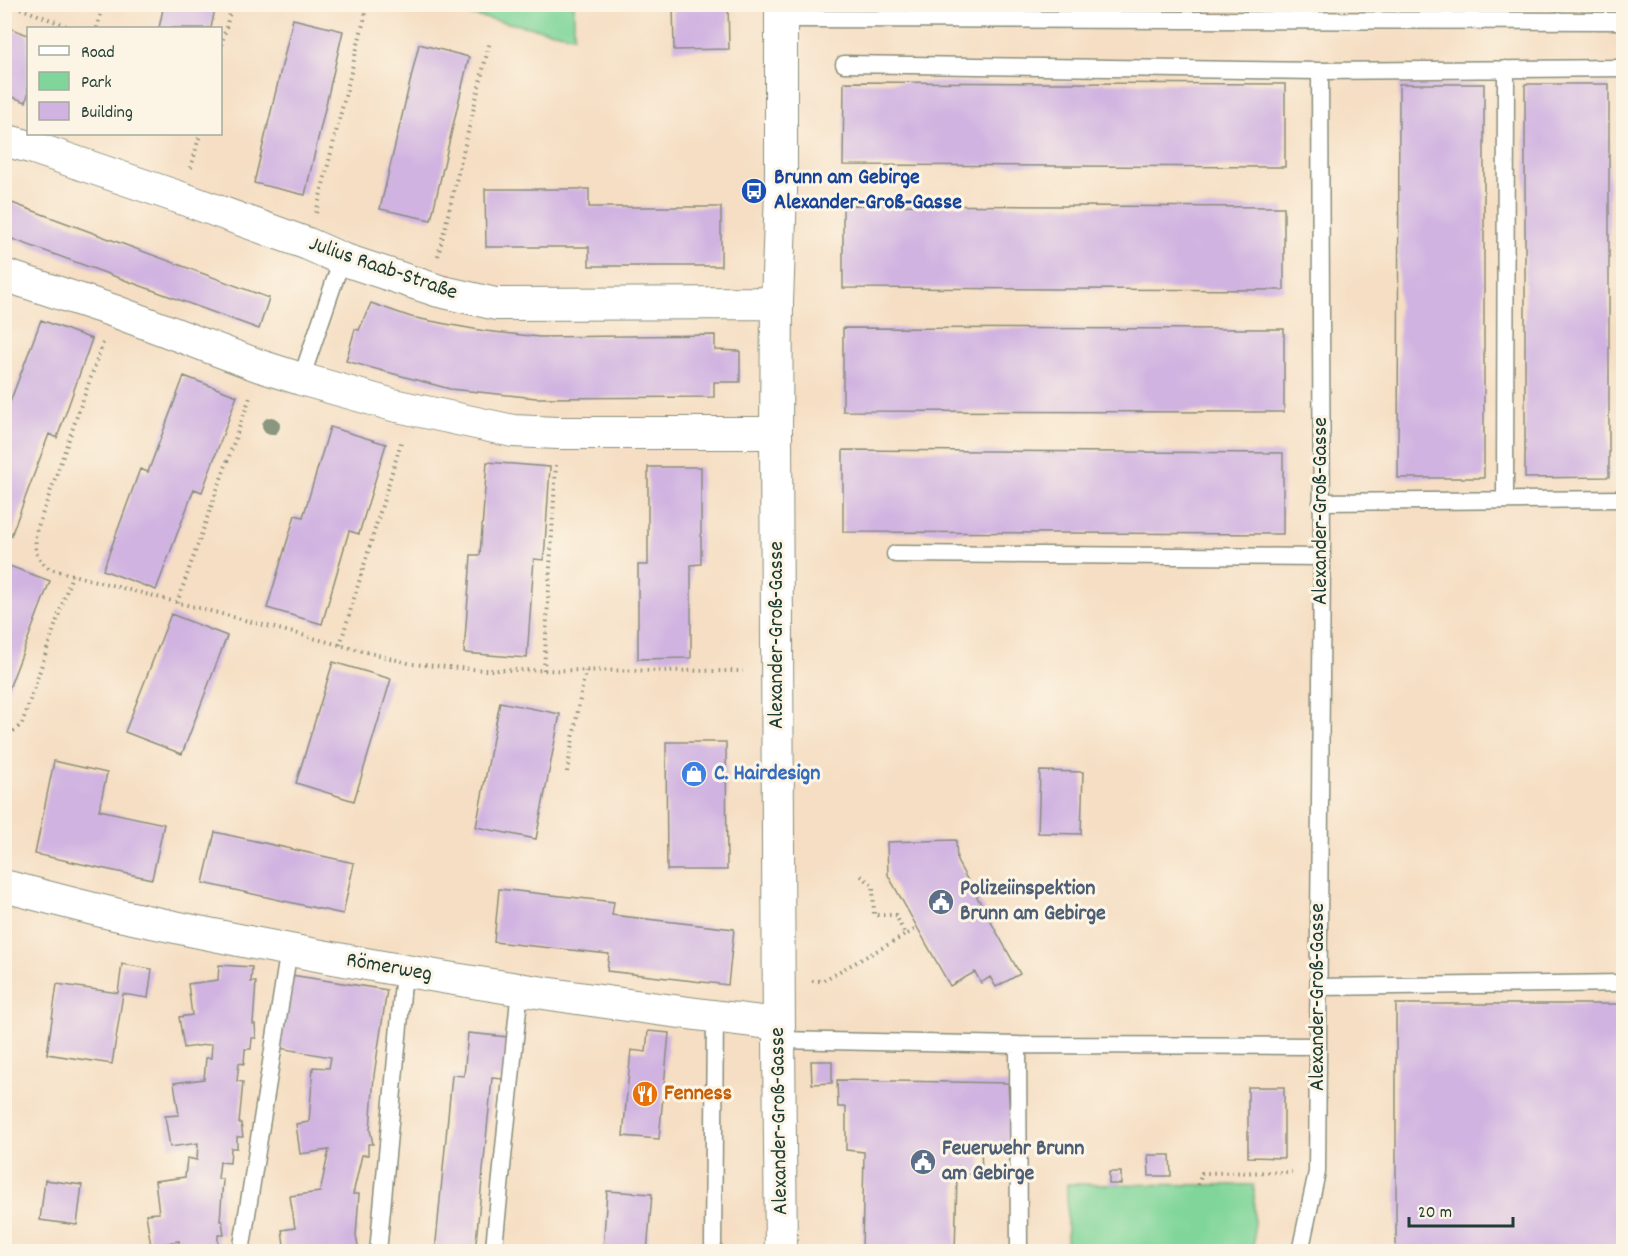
<svg xmlns="http://www.w3.org/2000/svg" width="1628" height="1256" font-family="Dekko,sans-serif">
<rect width="100%" height="100%" fill="#fcf5e5"/>
<filter id="ink" filterUnits="userSpaceOnUse"><feTurbulence type="fractalNoise" baseFrequency=".0167" numOctaves="2"/><feDisplacementMap in="SourceGraphic" scale="12" xChannelSelector="R" yChannelSelector="G"/><feConvolveMatrix kernelMatrix="1 2 1 2 8 2 1 2 1" color-interpolation-filters="sRGB"/></filter>
<filter id="wash" filterUnits="userSpaceOnUse"><feTurbulence type="fractalNoise" baseFrequency=".008" numOctaves="4" result="noise"/><feDisplacementMap in="SourceGraphic" scale="24" xChannelSelector="R" yChannelSelector="G"/><feGaussianBlur stdDeviation="1.35" result="paint"/><feColorMatrix in="noise" values="0 0 0 0 0 0 0 0 0 0 0 0 0 0 0 0 0 1.4 0 .05"/><feComposite in="paint" operator="in"/></filter>
<g filter="url(#wash)">
<rect width="100%" height="100%" fill="#f5dec3"/>
<path fill="#80d69a" stroke="#508a67" stroke-width="1.5" d="M419 5H574V36Z
M1067 1184 1254 1185V1251H1067Z"/>
<g id="blocks">
<path fill="#d0b3e1" d="M164 4H216L211 28H159Z
M673 4H728L729 49 674 50Z
M293 19 343 31 305 195 254 183Z
M4 26 28 35V94L26 102 4 94Z
M419 44 469 57 431 220 380 209Z
M844 82 1285 84V167L843 165Z
M1399 84H1484V478H1398Z
M1525 84H1609V477L1525 478Z
M485 189H589V207H721V266H589V247H486Z
M4 200 269 298 259 329 4 236Z
M843 205 1284 207V290L843 288Z
M371 303 411 317 446 324 485 331 539 337 715 335V350L740 351V382H714V397L536 398 450 389 346 361 355 329 359 330Z
M41 320 92 339 57 438 49 434 11 536 4 533V418Z
M843 328 1284 329V412L843 411Z
M184 376 237 396 202 492 194 489 156 590 103 570 140 469 148 472Z
M330 427 386 444 359 534 349 531 322 624 267 608 295 515 303 517Z
M843 450 1283 453V534L843 532Z
M487 462 550 467 544 560 534 559 527 658 464 653 471 555H480Z
M648 467H701V564L691 565V658L638 659V565H648Z
M4 564 50 581 5 699H4Z
M171 614 227 636 182 754 125 732Z
M333 662 391 679 354 801 296 783Z
M500 702 560 714 536 839 476 827Z
M666 742H726L727 870H667Z
M54 761 107 773 99 810 164 824 152 879 35 854Z
M1040 771 1083 772 1081 834 1038 833Z
M215 832 354 863 343 914 203 883Z
M956 840 957 861 1020 974 996 987 990 977 981 983 975 972 950 986 888 875 887 842Z
M499 889 614 902 612 915 734 929 728 985 607 971 609 954 494 942Z
M122 964 152 969 148 998 123 994 112 1064 47 1054 57 984 118 993Z
M219 965 252 967 251 982H256L253 1024H255L256 1038H252L251 1049H245L244 1064 239 1063 237 1081 243 1082 239 1123H241L243 1137H237V1148H231L230 1163 220 1162 218 1179H223L220 1221H222L224 1235H218V1246H212V1252H178L179 1241 151 1246 146 1214 159 1213 155 1181 185 1177 187 1158 197 1160 198 1143 170 1147 165 1116 179 1115 174 1083 204 1079 206 1058H211L212 1044 184 1048 179 1017 192 1015 188 984 218 980Z
M291 975 387 990 374 1075 370 1130 373 1144H368V1155H362L353 1194H359L356 1236 359 1250 354 1252H285L282 1230 295 1228 290 1196 320 1192 329 1150 300 1154 296 1124 309 1122 313 1067 329 1068 331 1057 279 1048Z
M1396 1004H1624V1252H1396Z
M648 1031 669 1033 659 1139 623 1136 631 1050 646 1052Z
M468 1033 508 1037 504 1079 492 1078 475 1252H435L452 1075 464 1076Z
M811 1061H832V1083L812 1084Z
M837 1080 1008 1083 1012 1147 981 1148 982 1173 957 1175 955 1252H862L864 1152 846 1150V1107H838Z
M1248 1087H1284V1158L1248 1157Z
M1148 1155H1170L1171 1176H1149Z
M1109 1172H1121V1184H1109Z
M45 1180 82 1185 77 1225 40 1220Z
M607 1191 652 1194 647 1252 603 1251Z"/>
</g>
</g>
<g filter="url(#ink)">
<use href="#blocks" fill-opacity="0" stroke="#8a8e7c" stroke-width="1.5"/>
<g fill="none" stroke-linecap="round" stroke-linejoin="round">
<g stroke="#8a8e7c" stroke-width="19">
<path id="service" d="M781 19 1624 21
M844 64 1320 71
M301 379 342 259
M1505 500 1506 69
M1321 502 1624 499
M895 554 1322 557
M1318 987 1624 983
M779 1040 1018 1045 1019 1252
M1018 1045 1318 1046
M713 1244 715 1017
M494 1247 520 989
M241 1252 289 949
M378 1252 404 972
M1300 1252 1317 1172 1322 557 1320 71 1624 68"/>
</g>
<g stroke="#8a8e7c" stroke-width="34">
<path id="minor" d="M4 140 34 148 184 199 308 244 342 259 439 291 496 304 777 303
M4 275 114 311 260 366 301 379 393 405 513 431 558 433H776
M4 886C44 896 83 907 123 916 339 963 559 999 779 1024
M781 1252 779 1040 776 433 777 303 781 191V4"/>
</g>
<path stroke="#8a8e7c" stroke-width="4" stroke-dasharray="1.5 4.5" stroke-linecap="butt" d="M9 4 67 26 68 28
M97 28 103 4
M220 51 232 4
M191 168 200 134
M316 213 368 4
M438 256 490 41
M103 343 36 532C35 551 34 557 50 569L412 664 484 670 743 671
M177 603 250 397
M340 645 402 439
M544 670 556 465
M4 739 22 724 72 575
M567 772 585 671
M861 876 873 885 874 915H896L905 935
M812 981H822L918 928
M1198 1185 1202 1173 1292 1172"/>
<use href="#service" stroke="#fff" stroke-width="16"/>
<use href="#minor" stroke="#fff" stroke-width="32"/>
</g>
<circle fill="#8a967f" cx="271" cy="426" r="9"/>
</g>
<defs>
<g id="bus-disc" transform="scale(1.35)"><circle r="9.5" fill="#1a4fb4" stroke="#fcf5e5"/><path d="M-5-6H5V4H4V6H2V4H-2V6H-4V4H-5ZM-3.5-4V0h7V-4ZM-3.5 1.2v1.5H-2V1.2ZM2 1.2v1.5H3.5V1.2Z" fill="#fff"/></g>
<g id="shop-disc" transform="scale(1.35)"><circle r="9.5" fill="#3f7fe0" stroke="#fcf5e5"/><path d="M-5-2.5h2.3a2.7 3.5 0 0 1 5.4 0H5L5.5 6h-11ZM-1.5-2.5h3a1.5 2.3 0 0 0-3 0Z" fill="#fff"/></g>
<g id="civic-disc" transform="scale(1.35)"><circle r="9.5" fill="#5c6f8a" stroke="#fcf5e5"/><path d="M-.6-6.5H3V-4.5H.6V-3L4-1V1h2V6H-6V1h2V-1L-.6-3ZM-1.2 2.5V6h2.4V2.5Z" fill="#fff"/></g>
<g id="restaurant-disc" transform="scale(1.35)"><circle r="9.5" fill="#e8710a" stroke="#fcf5e5"/><path d="M-5-6h1v4h1v-4h1v4h1v-4h1v5L-1.5 .5V6h-2V.5L-5-1ZM5-6V6H3V1.5H1.5Q1.5-4 5-6Z" fill="#fff"/></g>
</defs>
<g fill-rule="evenodd">
<use href="#bus-disc" x="754" y="191"/>
<use href="#shop-disc" x="694" y="774"/>
<use href="#civic-disc" x="941" y="902"/>
<use href="#restaurant-disc" x="645" y="1094"/>
<use href="#civic-disc" x="923" y="1162"/>
</g>
<g text-anchor="middle" dominant-baseline="central" stroke-width="6" stroke-linejoin="round" paint-order="stroke">
<g font-size="22" font-weight="bold" fill="#164399" stroke="#fcf5e5" text-anchor="start">
<text x="774" y="178">Brunn am Gebirge<tspan x="774" dy="25">Alexander-Groß-Gasse</tspan></text>
</g>
<g font-size="22" fill="#1f3d34" stroke="#fcf5e5">
<text transform="translate(383 269) rotate(19)">Julius Raab-Straße</text>
<text transform="translate(1321 511) rotate(-90)">Alexander-Groß-Gasse</text>
<text transform="translate(777 635) rotate(-90)">Alexander-Groß-Gasse</text>
<text transform="translate(389 968) rotate(10)">Römerweg</text>
<text transform="translate(1318 997) rotate(-90)">Alexander-Groß-Gasse</text>
<text transform="translate(780 1121) rotate(-91)">Alexander-Groß-Gasse</text>
</g>
<g font-size="22" font-weight="bold" fill="#366cbe" stroke="#fcf5e5" text-anchor="start">
<text x="714" y="774">C. Hairdesign</text>
</g>
<g font-size="22" font-weight="bold" fill="#4e5e75" stroke="#fcf5e5" text-anchor="start">
<text x="960" y="889">Polizeiinspektion<tspan x="960" dy="25">Brunn am Gebirge</tspan></text>
<text x="942" y="1149">Feuerwehr Brunn<tspan x="942" dy="25">am Gebirge</tspan></text>
</g>
<g font-size="22" font-weight="bold" fill="#c56008" stroke="#fcf5e5" text-anchor="start">
<text x="664" y="1094">Fenness</text>
</g>
</g>
<rect width="1628" height="1256" fill="none" stroke="#fcf5e5" stroke-width="24"/>
<rect x="27" y="27" width="195" height="108" fill="#fcf5e5" stroke="#a4ab9e" stroke-width="1.5"/>
<rect x="39" y="46" width="30" height="9" fill="#ffffff" stroke="#a4ab9e" stroke-width="1.5"/>
<text x="81" y="57" font-size="18" fill="#1f3d34">Road</text>
<rect x="39" y="72" width="30" height="18" fill="#80d69a" stroke="#a4ab9e" stroke-width="1.5"/>
<text x="81" y="87" font-size="18" fill="#1f3d34">Park</text>
<rect x="39" y="102" width="30" height="18" fill="#d0b3e1" stroke="#a4ab9e" stroke-width="1.5"/>
<text x="81" y="117" font-size="18" fill="#1f3d34">Building</text>
<path d="M1409 1217v9h104v-9" fill="none" stroke="#1f3d34" stroke-width="3"/>
<text x="1418" y="1217" font-size="18" fill="#1f3d34" stroke="#fcf5e5" stroke-width="4.5" paint-order="stroke">20 m</text>
</svg>
